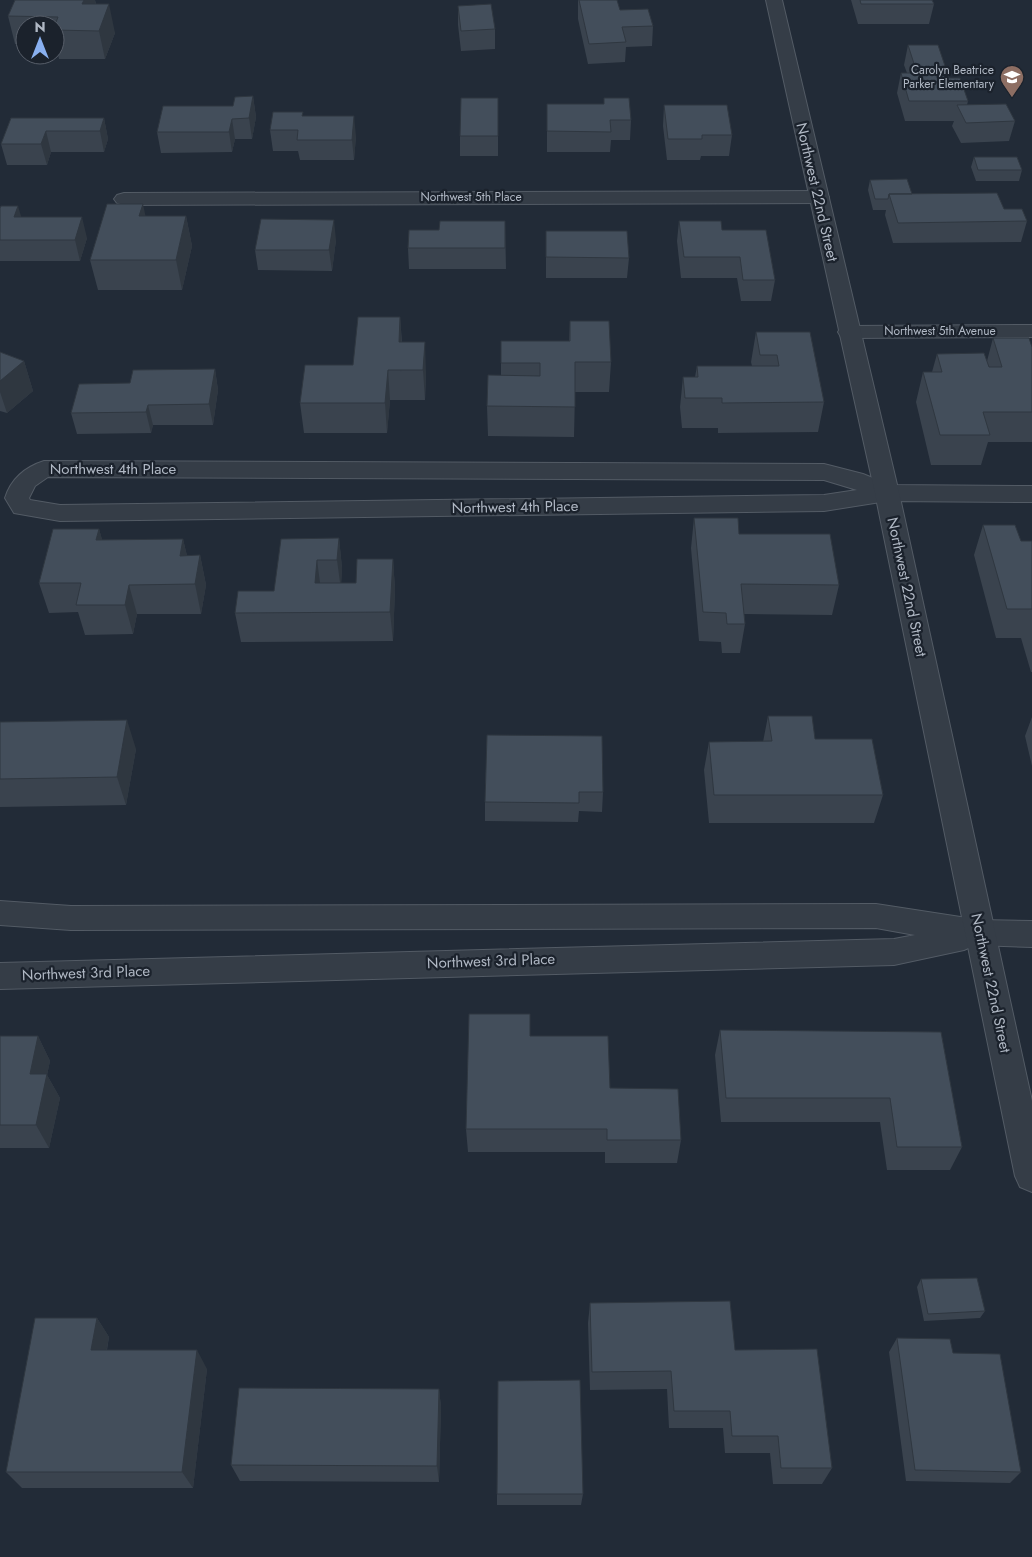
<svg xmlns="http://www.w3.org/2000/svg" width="1032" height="1557" font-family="Jost,sans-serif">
<rect width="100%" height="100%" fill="#222b37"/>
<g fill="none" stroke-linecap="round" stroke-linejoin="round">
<g stroke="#535b65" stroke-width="2">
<path id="minor" d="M819 191 826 193 829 197 826 201 819 203 124 205 117 203 114 199 117 195 124 193Z
M1032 325V337L849 338 841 337 838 332 841 327 849 326Z
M44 461 824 464 863 474 890 485 1032 486V502L887 501 824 511 60 521 14 513 5 498C11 479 25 467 44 461ZM48 477 824 480 857 490 824 495 60 505 30 500 29 498 35 486Z
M0 901 71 906 876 904 980 920 1032 921V947L975 945 964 950 894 965 0 989V963L894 939 915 935 876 928 71 930 0 925Z"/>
</g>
<g stroke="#535b65" stroke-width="2">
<path id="tertiary" d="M766 0H782L899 493 1032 1101V1192L1020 1187 1015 1176 875 493Z"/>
</g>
<use href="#minor" fill="#353d47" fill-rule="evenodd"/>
<use href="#tertiary" fill="#353d47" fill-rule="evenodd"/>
</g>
<path fill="#3a434e" d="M15 0H95L96 4 115 33 105 59H59L56 45H55V25H25V45L15 44 8 16Z
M578 0 620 10 653 26 652 46 626 47 625 62 588 64 578 19Z
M851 0H932L934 4 929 24H858Z
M458 6 495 29V49L461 51 458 25Z
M908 45 949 78 968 101 967 105 1015 121 1009 141 961 143 952 126 954 121H905L897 93 901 73H907L904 65Z
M253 96 256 117 252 139H235L232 152 161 153 157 132 233 106Z
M498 98V156H460V136Z
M547 104 631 120 630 140H611L610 152H547Z
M664 105 732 135 729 156H701L700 160H667L663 126Z
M303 116 356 136 354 160H300L298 151H273L270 130Z
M11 118H104L108 139 104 152H51L47 165H7L1 144Z
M974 157 1022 170 1019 181H976L971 167Z
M870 180 912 194 1004 209 1027 221 1021 242 893 243 885 215 886 210H873L868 190Z
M0 208 21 217 87 238 80 261H0Z
M186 216 192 246 182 290H98L90 260Z
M505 221 506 269H409L408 248 439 230Z
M679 221 722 230 775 280 771 301H741L737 278H681L677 241Z
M546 231 629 258 627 278H546Z
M336 240 332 271 258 270 255 250Z
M400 317 402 342 426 372 425 400H390L387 433H304L300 403 353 365Z
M570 321 611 362 609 392H575L574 437 488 436 487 406 501 375V363L569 341Z
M756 332 824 402 818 432 718 433V428H682L680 407 683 377H695L697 366H752L751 362Z
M993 338 1032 347V442H988L981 465H931L916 402 923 372H932L937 354 987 361Z
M0 352 24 361 33 391 7 413 0 411Z
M215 369 218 390 213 425H153L151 433 77 434 71 413 130 383Z
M694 518 739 534 839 585 832 615 744 614 745 624 740 653H722L721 642 699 641 691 548Z
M983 525 1021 541H1032V672H1031L1021 638H996L974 555Z
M99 529 102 540 183 539 187 556 200 555 206 585 201 614H137L133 634 85 635 78 612 49 613 39 583Z
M339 538 342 568 341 583H356L393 559 395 589 393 641 241 642 235 613 274 591Z
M768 716 815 739 883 795 874 823H709L704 770 709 742H763Z
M1032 717V766L1025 736Z
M0 722 136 749 126 805 0 807Z
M487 735 603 792 602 812 579 811 578 822 485 821V802Z
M720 1030 941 1032 962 1147 950 1170H887L880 1122H721L715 1055Z
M0 1036H38L50 1061 47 1075 60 1098 49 1148H0Z
M530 1036 610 1088 681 1140 677 1163H605V1152H468L466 1129Z
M921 1279 985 1311 980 1318 924 1321 917 1287Z
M590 1303 735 1350 832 1468 822 1484H773L770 1453H725L723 1428H669L667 1389 590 1390 588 1323Z
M97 1318 109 1337 107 1350 207 1369 193 1488H22L6 1472Z
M897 1338 953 1353 1021 1472 1010 1483 906 1481 889 1352Z
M439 1389 441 1407 439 1482 240 1481 231 1465Z
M497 1494H583L581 1505H497Z"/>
<path fill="#2f3740" d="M84 0H95L97 11 82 4Z
M109 4 115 33 105 59 99 31Z
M253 96 256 117 252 139 249 118Z
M354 116 356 136 354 160 352 140Z
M104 118 108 139 104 152 100 131Z
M232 119 235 139 232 152 229 132Z
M46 131 51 152 47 165 41 144Z
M143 204 149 233 139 216Z
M18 206 24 226 14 217Z
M186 216 192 246 182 290 176 260Z
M82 217 87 238 80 261 75 240Z
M334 220 336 240 332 271 329 250Z
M400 317 402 347 401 372 399 342Z
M425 342 426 372 425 400 423 370Z
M24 361 33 391 7 413 0 392V381Z
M215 369 218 390 213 425 209 404Z
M388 370 390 400 387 433 385 403Z
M148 405 153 425 151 433 146 412Z
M99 529 108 559 96 540Z
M339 538 342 568 341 590 337 560Z
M183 539 190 569 187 585 180 556Z
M200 555 206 585 201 614 195 584Z
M393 559 395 589 393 641 390 612Z
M317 560 321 590 315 583Z
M129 585 137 614 133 634 125 605Z
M127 720 136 749 126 805 117 777Z
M38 1036 50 1061 47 1075 60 1098 49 1148 36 1125 30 1074Z
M97 1318 109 1337 103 1369 91 1350Z
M197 1350 207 1369 193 1488 182 1472Z
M439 1389 441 1407 439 1482 437 1466Z"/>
<path fill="#434e5b" stroke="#2f3740" d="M15 0H84L82 4H109L99 31 55 30V25L58 17 8 16Z
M579 0H617L620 10 648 9 653 26 622 27 626 42 589 44Z
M860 0H932L934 4H861Z
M491 4 495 29 461 31 458 6Z
M908 45H938L949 78H960L968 101H909L901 73H917Z
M253 96 249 118 232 119 229 132H157L163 106H233L235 97Z
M461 98H498V136H460Z
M604 98H629L631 120H610L611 132 547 131V104H604Z
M1006 104 1015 121 966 123 957 105Z
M664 105H727L732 135H702V139H668Z
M273 112H303L302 116H354L352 140H297L298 130H270Z
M11 118H104L100 131H46L41 144H1Z
M974 157H1017L1022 170H978Z
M907 179 912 194H889L888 199H875L870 180Z
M997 193 1004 209H1022L1027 221 898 223 889 194Z
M107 204H143L139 216H186L176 260H90Z
M1 206H18L14 217H82L75 240H0V208Z
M261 219 334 220 329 250H255Z
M440 221H505V248H408L409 230H439Z
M679 221H721L722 230H766L775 280H743L740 257H684Z
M546 231H627L629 258 546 257Z
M358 317H400L399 342H425L423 370H388L385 403H300L305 365H353Z
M570 321H609L611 362H575V407L487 406 488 375 540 376V363H501V341H570Z
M756 332H810L824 402 722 403V398H685L683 377H698L697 366H779L777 355H760Z
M993 338H1029L1032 347V412H983L990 435H940L923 372H942L937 354 984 353 989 367H1002Z
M0 352 24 361 0 381Z
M215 369 209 404 148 405 146 412 71 413 79 384 130 383 133 370Z
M694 518H738L739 534H830L839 585 741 584 745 624H727L726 613 703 612Z
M983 525H1015L1021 541H1032V609H1007Z
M53 529H99L96 540 183 539 180 556 200 555 195 584 129 585 125 605H76L81 583H39Z
M339 538 337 560H317L315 583H356L357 559H393L390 612 235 613 238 591H274L281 539Z
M768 716H812L815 739H872L883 795H714L709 742 772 741Z
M127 720 117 777 0 779V722Z
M487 735 602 736 603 792H579V803L485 802Z
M469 1014H530V1036H608L610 1088 678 1089 681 1140H607V1129H466Z
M720 1030 941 1032 962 1147H897L890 1098H726Z
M0 1036H38L30 1074H47L36 1125H0Z
M977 1278 985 1311 928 1314 921 1279Z
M730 1301 735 1350 817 1349 832 1468H781L778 1436H732L730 1411H674L671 1371 592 1372 590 1303Z
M35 1318H97L91 1350H197L182 1472H6Z
M897 1338 950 1339 953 1353 1000 1354 1021 1472 915 1470Z
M580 1380 583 1494H497L498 1381Z
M239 1388 439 1389 437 1466 231 1465Z"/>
<defs>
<g id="school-pin" transform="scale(1.25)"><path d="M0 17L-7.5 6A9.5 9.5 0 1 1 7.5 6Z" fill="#8d6e63" stroke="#1b222c"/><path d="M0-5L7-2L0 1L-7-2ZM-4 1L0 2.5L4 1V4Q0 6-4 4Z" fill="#fff"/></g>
</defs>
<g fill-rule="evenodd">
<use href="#school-pin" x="1012" y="77"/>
</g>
<g text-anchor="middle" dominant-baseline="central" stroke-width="4.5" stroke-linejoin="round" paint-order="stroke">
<g font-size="12" fill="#b0b8c4" stroke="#1b222c" text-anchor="end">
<text x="994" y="70">Carolyn Beatrice<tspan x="994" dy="14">Parker Elementary</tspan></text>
</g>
<g font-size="12" fill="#b0b8c4" stroke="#1b222c">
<text x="471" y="197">Northwest 5th Place</text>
<text x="940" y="331">Northwest 5th Avenue</text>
</g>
<g font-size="15" fill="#b0b8c4" stroke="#1b222c">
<text transform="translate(817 192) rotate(77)">Northwest 22nd Street</text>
<text x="113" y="469">Northwest 4th Place</text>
<text transform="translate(515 507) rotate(-1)">Northwest 4th Place</text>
<text transform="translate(907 587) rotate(78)">Northwest 22nd Street</text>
<text transform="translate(491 961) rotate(-2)">Northwest 3rd Place</text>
<text transform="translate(86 973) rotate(-2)">Northwest 3rd Place</text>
<text transform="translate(991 983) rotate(78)">Northwest 22nd Street</text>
</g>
</g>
<g transform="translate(40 40)"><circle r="24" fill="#1b222c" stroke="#575e69"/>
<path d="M0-4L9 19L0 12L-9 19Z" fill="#89b0f0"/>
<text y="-8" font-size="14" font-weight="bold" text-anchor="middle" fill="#b0b8c4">N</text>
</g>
</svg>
